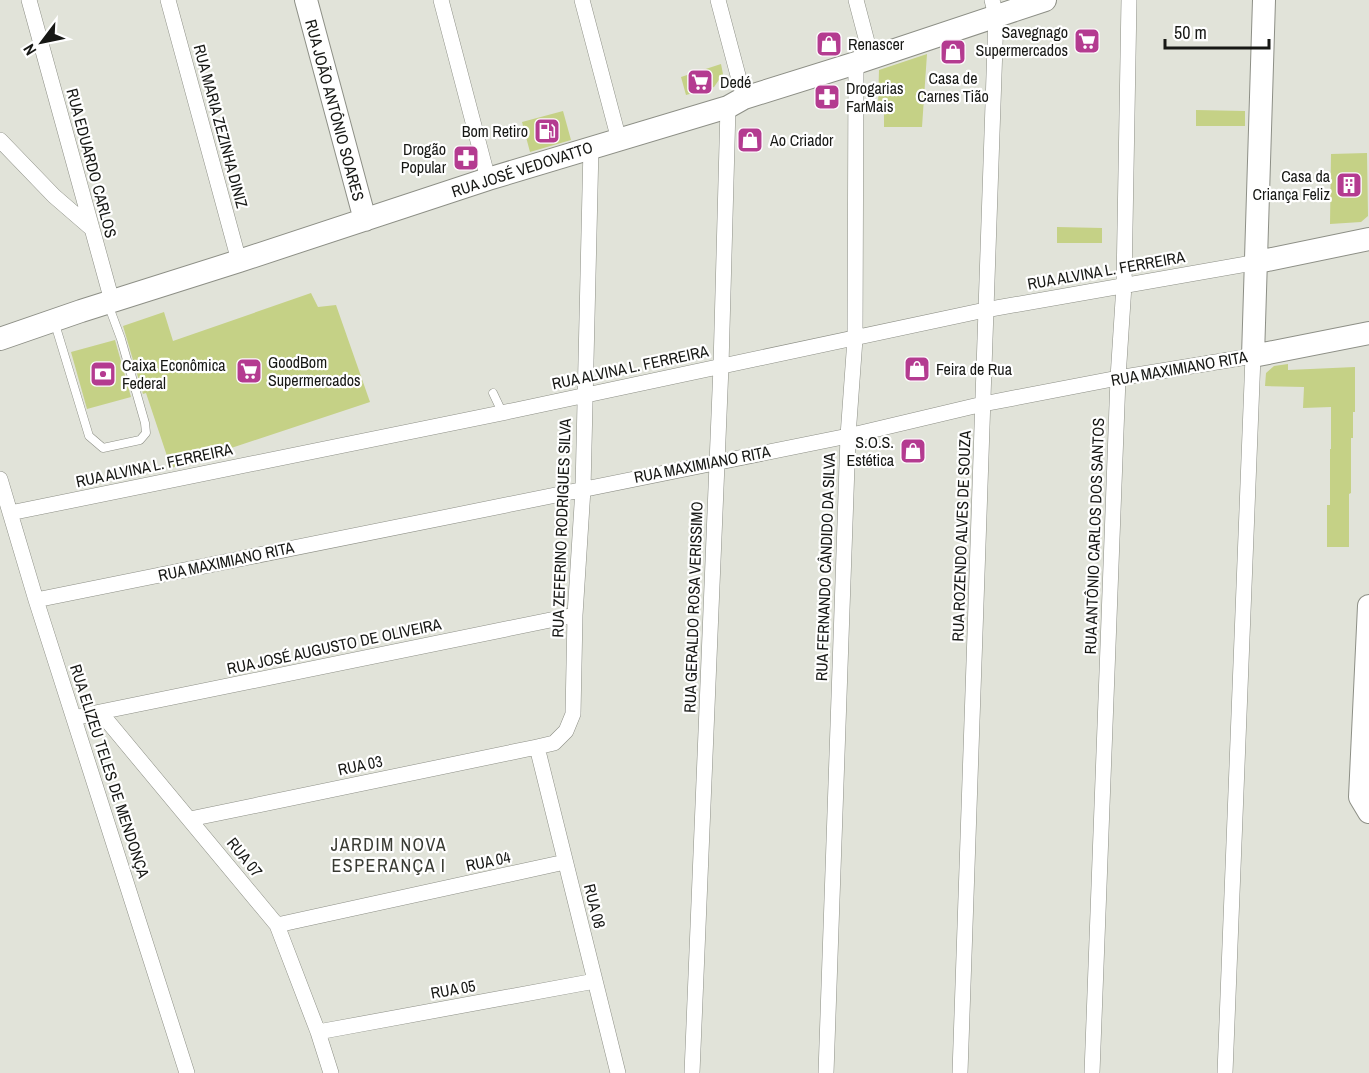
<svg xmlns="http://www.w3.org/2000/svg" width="1369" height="1073" font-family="'Archivo Narrow',sans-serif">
<rect width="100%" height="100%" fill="#e1e3d9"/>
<path fill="#c5d186" d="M927 54 922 127H884V103L878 105 879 70Z
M721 64 723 74 714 87 686 95 681 77Z
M1196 110 1245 111V126H1196Z
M563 111 571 140 530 152 522 122Z
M1367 153 1368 216 1361 222 1330 224 1331 154Z
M1057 227 1102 228V243H1057Z
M311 293 318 307 336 305 370 402 171 468 146 393 143 394 123 326 164 312 173 341Z
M115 340 131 397 87 409 71 352Z
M1288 364V370L1355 367V412H1353V438H1351V493L1349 494V547H1327V505H1330V449H1331V407L1303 408 1304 387 1265 386 1266 373 1274 366Z"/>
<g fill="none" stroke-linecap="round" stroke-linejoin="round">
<g stroke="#8d8f86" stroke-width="9">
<path id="lane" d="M55 324 89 436 103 448 140 440 146 433 145 423 121 339 108 304
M493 393 502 412"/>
</g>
<g stroke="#8d8f86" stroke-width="16">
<path id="street" d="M29 0 112 301
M168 0 239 261
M441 0 488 179
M582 0 619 140
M718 0 744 98
M856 0 871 57
M0 140 54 196 91 228
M0 479 36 600 187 1073
M10 513 516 410 985 310 1258 262
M36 600 848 436 983 404 1118 378 1253 356 1225 1073
M100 712 575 615
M74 718 100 712 277 925 318 1032 331 1073
M537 747 618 1073
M190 819 537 747 554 743 566 731 573 714 575 615 583 489 591 147
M277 925 565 862
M318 1032 595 981
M692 1073 721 366 728 107
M826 1073 848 436 855 339 856 63
M960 1073 996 16 992 0
M1092 1073 1118 378 1124 285 1129 0"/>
</g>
<g stroke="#8d8f86" stroke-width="24">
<path id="secondary" d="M306 0 365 220
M1264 0 1253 356 1369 333
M1258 262 1369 239
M0 339 81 311 239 261 488 179 728 107 744 98 856 63 1045 0
M1369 606 1360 797 1369 812"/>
</g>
<use href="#lane" stroke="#fff" stroke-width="8"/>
<use href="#street" stroke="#fff" stroke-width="15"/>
<use href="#secondary" stroke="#fff" stroke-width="22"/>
</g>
<defs>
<g id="supermarket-square" transform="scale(1.35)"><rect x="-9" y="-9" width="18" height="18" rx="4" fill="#b43b90" stroke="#fff"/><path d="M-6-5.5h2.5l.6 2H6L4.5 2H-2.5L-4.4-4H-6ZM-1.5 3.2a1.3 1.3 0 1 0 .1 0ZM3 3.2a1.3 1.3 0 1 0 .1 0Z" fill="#fff"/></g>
<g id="shop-square" transform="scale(1.35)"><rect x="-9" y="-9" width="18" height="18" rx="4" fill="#b43b90" stroke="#fff"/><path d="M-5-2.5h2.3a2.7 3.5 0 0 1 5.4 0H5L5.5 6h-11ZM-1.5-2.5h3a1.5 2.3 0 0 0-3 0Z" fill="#fff"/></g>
<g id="pharmacy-square" transform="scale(1.35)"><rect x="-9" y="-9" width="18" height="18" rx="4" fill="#b43b90" stroke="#fff"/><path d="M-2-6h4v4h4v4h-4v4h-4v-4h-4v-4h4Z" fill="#fff"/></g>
<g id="fuel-square" transform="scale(1.35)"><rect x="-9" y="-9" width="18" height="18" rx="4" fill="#b43b90" stroke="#fff"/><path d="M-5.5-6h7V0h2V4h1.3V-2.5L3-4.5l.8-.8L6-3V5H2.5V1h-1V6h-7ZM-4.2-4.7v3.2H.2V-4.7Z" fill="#fff"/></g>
<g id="building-square" transform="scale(1.35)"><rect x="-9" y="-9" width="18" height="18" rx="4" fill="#b43b90" stroke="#fff"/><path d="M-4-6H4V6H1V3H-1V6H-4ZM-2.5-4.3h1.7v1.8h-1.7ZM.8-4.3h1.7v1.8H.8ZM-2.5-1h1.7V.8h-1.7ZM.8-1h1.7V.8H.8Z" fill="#fff"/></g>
<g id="bank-square" transform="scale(1.35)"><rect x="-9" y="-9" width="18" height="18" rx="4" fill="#b43b90" stroke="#fff"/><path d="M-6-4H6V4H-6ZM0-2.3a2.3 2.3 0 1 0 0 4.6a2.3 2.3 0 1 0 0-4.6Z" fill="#fff"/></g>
</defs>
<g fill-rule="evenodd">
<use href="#supermarket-square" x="1087" y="41"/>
<use href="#shop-square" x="829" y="44"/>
<use href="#shop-square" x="953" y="52"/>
<use href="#supermarket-square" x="700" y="82"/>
<use href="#pharmacy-square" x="827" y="97"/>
<use href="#fuel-square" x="547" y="131"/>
<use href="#shop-square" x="750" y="140"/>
<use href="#pharmacy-square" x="466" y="158"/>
<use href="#building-square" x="1349" y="185"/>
<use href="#shop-square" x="917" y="369"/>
<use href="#supermarket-square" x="249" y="371"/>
<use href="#bank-square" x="103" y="374"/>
<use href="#shop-square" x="913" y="451"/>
</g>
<g text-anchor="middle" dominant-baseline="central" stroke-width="4.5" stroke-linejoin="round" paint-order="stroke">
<g font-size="16" fill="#171815" stroke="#fff" text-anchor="start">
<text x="1068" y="32" text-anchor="end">Savegnago<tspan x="1068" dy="18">Supermercados</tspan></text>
<text x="848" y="44">Renascer</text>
<text x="953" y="78" text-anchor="middle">Casa de<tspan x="953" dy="18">Carnes Tião</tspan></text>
<text x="720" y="82">Dedé</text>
<text x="846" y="88">Drogarias<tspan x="846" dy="18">FarMais</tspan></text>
<text x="528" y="131" text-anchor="end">Bom Retiro</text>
<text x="770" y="140">Ao Criador</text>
<text x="446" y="149" text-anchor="end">Drogão<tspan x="446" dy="18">Popular</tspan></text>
<text x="1330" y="176" text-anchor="end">Casa da<tspan x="1330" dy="18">Criança Feliz</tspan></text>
<text x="268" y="362">GoodBom<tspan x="268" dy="18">Supermercados</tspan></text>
<text x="122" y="365">Caixa Econômica<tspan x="122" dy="18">Federal</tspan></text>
<text x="936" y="369">Feira de Rua</text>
<text x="894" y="442" text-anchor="end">S.O.S.<tspan x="894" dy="18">Estética</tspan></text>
</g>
<g font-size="16" fill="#171815" stroke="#fff">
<text transform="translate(335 110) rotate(75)">RUA JOÃO ANTÔNIO SOARES</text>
<text transform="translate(221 126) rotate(75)">RUA MARIA ZEZINHA DINIZ</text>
<text transform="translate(92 163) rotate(75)">RUA EDUARDO CARLOS</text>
<text transform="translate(522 169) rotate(-18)">RUA JOSÉ VEDOVATTO</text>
<text transform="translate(1106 270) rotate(-10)">RUA ALVINA L. FERREIRA</text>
<text transform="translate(630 367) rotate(-12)">RUA ALVINA L. FERREIRA</text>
<text transform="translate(1179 368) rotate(-10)">RUA MAXIMIANO RITA</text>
<text transform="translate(702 464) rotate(-11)">RUA MAXIMIANO RITA</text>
<text transform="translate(154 465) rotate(-12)">RUA ALVINA L. FERREIRA</text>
<text transform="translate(561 528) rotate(-88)">RUA ZEFERINO RODRIGUES SILVA</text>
<text transform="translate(961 536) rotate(-88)">RUA ROZENDO ALVES DE SOUZA</text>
<text transform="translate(1094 536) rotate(-88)">RUA ANTÔNIO CARLOS DOS SANTOS</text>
<text transform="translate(226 561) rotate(-12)">RUA MAXIMIANO RITA</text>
<text transform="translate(825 567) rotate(-88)">RUA FERNANDO CÂNDIDO DA SILVA</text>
<text transform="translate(693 607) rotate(-88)">RUA GERALDO ROSA VERISSIMO</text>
<text transform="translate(334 646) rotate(-12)">RUA JOSÉ AUGUSTO DE OLIVEIRA</text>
<text transform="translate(360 765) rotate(-12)">RUA 03</text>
<text transform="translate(110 771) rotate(72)">RUA ELIZEU TELES DE MENDONÇA</text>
<text transform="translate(245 857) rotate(51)">RUA 07</text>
<text transform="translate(488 861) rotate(-12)">RUA 04</text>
<text transform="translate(595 906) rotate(76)">RUA 08</text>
<text transform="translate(453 989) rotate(-10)">RUA 05</text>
</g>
<g font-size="18" letter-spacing="1.5" fill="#393b33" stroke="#fff">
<text x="389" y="844">JARDIM NOVA<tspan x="389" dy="21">ESPERANÇA I</tspan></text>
</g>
</g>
<g transform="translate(42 42) rotate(238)" stroke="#ffffff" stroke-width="4.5" paint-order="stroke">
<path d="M0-4.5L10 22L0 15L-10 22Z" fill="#171815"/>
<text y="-9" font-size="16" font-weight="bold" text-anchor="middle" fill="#171815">N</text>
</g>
<path d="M1165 39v9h104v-9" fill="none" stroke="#171815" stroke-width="3"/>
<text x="1174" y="39" font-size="18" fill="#171815" stroke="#ffffff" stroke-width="4.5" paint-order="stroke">50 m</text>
</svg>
